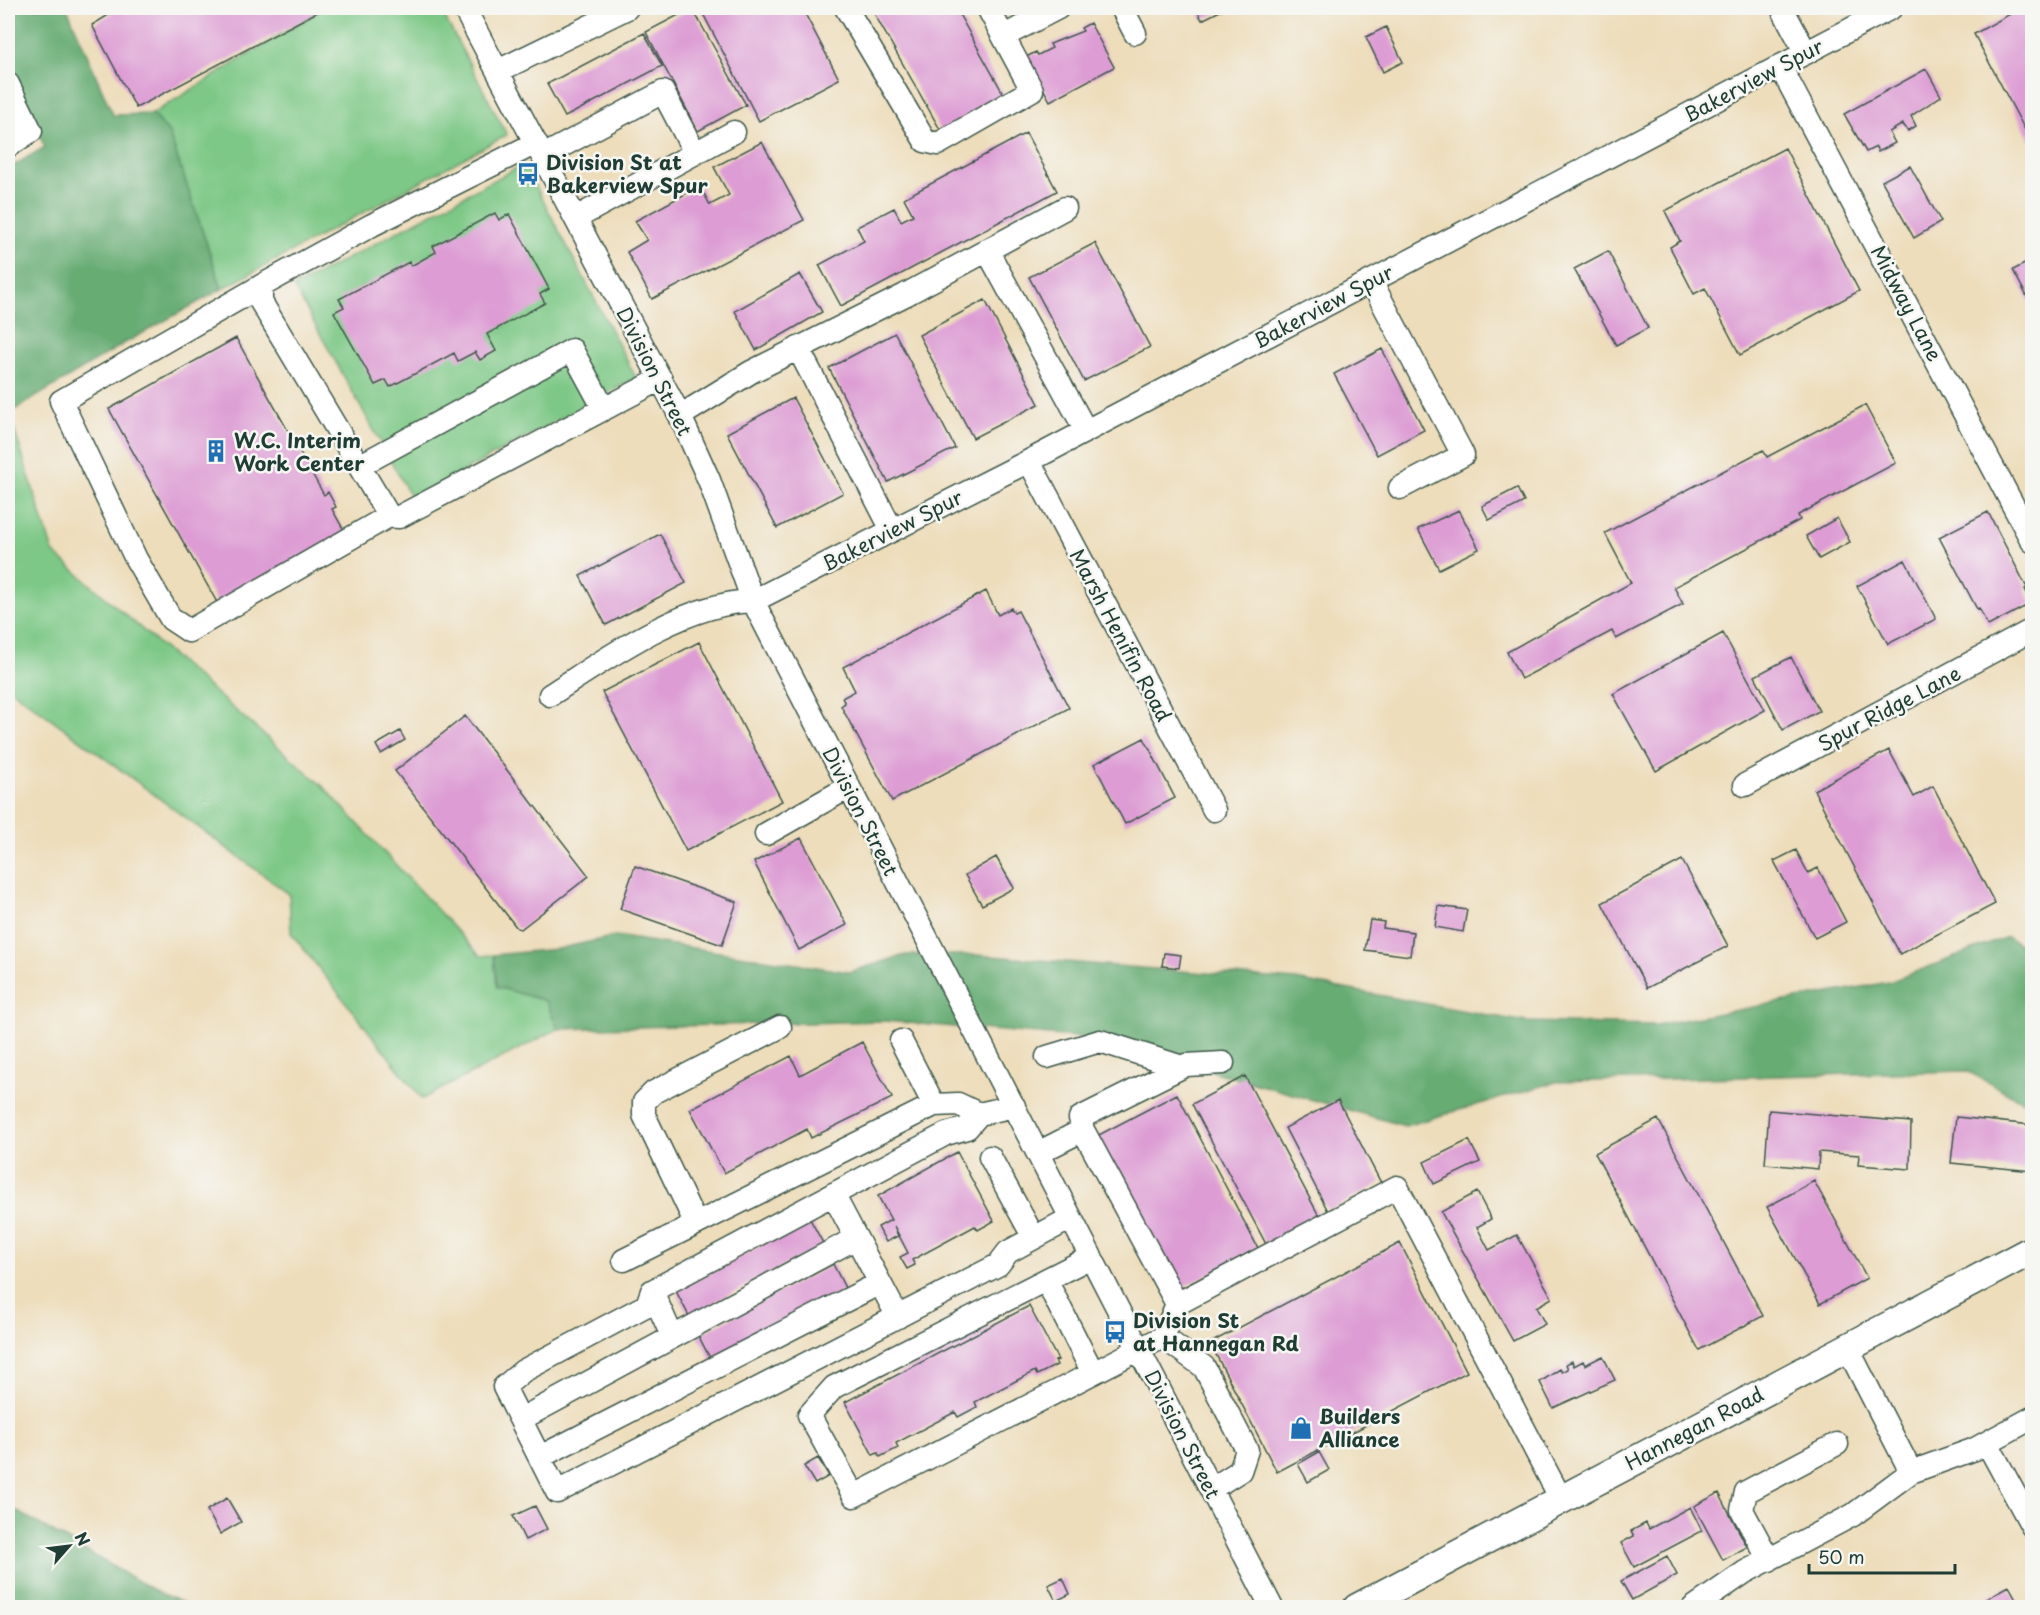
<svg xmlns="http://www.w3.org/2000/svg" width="2040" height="1615" font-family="'Playpen Sans',sans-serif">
<rect width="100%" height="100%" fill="#f6f6f2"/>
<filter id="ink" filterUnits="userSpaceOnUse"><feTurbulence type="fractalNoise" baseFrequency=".0167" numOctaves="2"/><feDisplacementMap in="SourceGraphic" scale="12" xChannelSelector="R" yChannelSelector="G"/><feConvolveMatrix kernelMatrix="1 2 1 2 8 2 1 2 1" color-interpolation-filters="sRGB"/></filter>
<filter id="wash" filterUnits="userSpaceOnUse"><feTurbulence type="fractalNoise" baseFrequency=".008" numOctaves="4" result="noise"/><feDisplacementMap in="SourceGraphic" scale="24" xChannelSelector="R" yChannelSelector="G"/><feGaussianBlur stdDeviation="1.35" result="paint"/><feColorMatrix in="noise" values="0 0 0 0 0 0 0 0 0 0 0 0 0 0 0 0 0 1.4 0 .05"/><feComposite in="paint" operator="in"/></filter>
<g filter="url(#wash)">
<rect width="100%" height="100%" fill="#edddbb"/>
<path fill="#7dc886" stroke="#4e825d" stroke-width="1.5" d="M324 8H440L507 135 222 289 169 133 152 114Z
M524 164 636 378 412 499 294 287Z
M9 413 53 552 324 787 480 956 494 955 497 987 546 1001 558 1029 422 1099 291 933 289 894 8 687Z"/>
<path fill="#66ac73" stroke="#427454" stroke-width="1.5" d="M8 8H67L113 115 152 114 169 133 222 289 125 343 8 414V169L45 147 8 74Z
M616 936 849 972 905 955H977L1296 980 1526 1022 1656 1025 1889 982 2007 937 2032 951V1106L1967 1071 1556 1082 1405 1126 1098 1039 884 1021 558 1029 546 1001 497 987 494 955 557 949Z
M8 1506 157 1592 193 1607H8Z"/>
<g id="blocks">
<path fill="#dd9dd4" d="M120 8H325L136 108 92 25Z
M692 8 746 105 698 131 646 32Z
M700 8H802L839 79 759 121Z
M871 8H961L964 13 960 16 1004 95 941 131Z
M1196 8H1226L1202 20Z
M2019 9 2026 11 2032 22V143L1974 34Z
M1090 23 1114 67 1050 101 1026 57 1036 52 1038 55 1052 48 1050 44 1083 31 1081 28Z
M1386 27 1403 62 1383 72 1366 37Z
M644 33 662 66 565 117 547 84Z
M1926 69 1941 96 1911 116 1916 126 1908 131 1903 124 1889 132 1895 143 1878 152 1876 147 1866 152 1844 114Z
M1026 133 1057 191 841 306 819 265 864 241 857 227 894 208 901 221 913 215 904 198Z
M762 142 804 220 652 299 627 252 647 240 635 221 700 186 710 205 729 195 714 167Z
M1785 148 1859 291 1740 355 1705 288 1694 294 1670 247 1680 241 1665 211Z
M1910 166 1941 222 1914 238 1882 181Z
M495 213 499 220 509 214 549 289 540 294 545 303 487 334 496 351 480 360 475 352 458 361 454 353 390 387 386 380 375 385 334 312 344 307 339 299 409 262 411 266 436 252 433 246Z
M1095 243 1150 347 1084 381 1029 277Z
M1608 251 1648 328 1616 345 1574 269Z
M2032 260V306L2013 270Z
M800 274 822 312 756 350 735 311Z
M985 300 1039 404 973 438 919 335Z
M895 333 955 448 888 482 829 368Z
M236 338 324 495 328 492 336 507 332 509 346 534 219 606 109 409Z
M1382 349 1424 430 1377 455 1334 374Z
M793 398 843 493 777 528 727 433Z
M1865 405 1896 463 1798 515 1800 520 1674 587 1683 604 1616 639 1612 631 1521 679 1507 652 1631 583 1605 533 1763 450 1767 457Z
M1517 488 1524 502 1489 520 1482 506Z
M1459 510 1479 549 1439 569 1418 529Z
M1988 512 2027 588 2025 589 2032 603 1988 626 1979 608 1977 609 1939 537Z
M1837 518 1850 542 1819 559 1806 536Z
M660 534 686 583 606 625 580 576Z
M1905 560 1936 619 1888 644 1857 586Z
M986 591 998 615 1011 608 1014 613 1018 611 1069 708 892 801 841 706 845 703 842 698 855 691 843 667Z
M1723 633 1765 710 1656 771 1613 694Z
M699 642 782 801 686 851 602 692Z
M1791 657 1819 711 1783 730 1755 676Z
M465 716 589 876 521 929 517 928 395 771Z
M400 731 405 740 381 754 376 745Z
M1144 738 1175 798 1125 824 1094 764Z
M1889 750 1914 797 1933 786 1995 904 1900 954 1814 790Z
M801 838 847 925 799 950 754 862Z
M1796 850 1808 873 1818 868 1846 922 1815 938 1774 861Z
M996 857 1014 888 982 905 965 875Z
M1682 860 1728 946 1647 988 1602 903Z
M635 866 737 902 722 945 620 909Z
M1438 906 1467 910 1463 932 1435 927Z
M1370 920 1384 922 1383 928 1413 932 1410 956 1365 950Z
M1164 953 1181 955 1179 968 1162 966Z
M862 1042 892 1098 811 1138 807 1129 724 1173 690 1109 791 1056 800 1075Z
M1245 1076 1319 1216 1266 1244 1192 1104Z
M1177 1094 1258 1248 1174 1292 1093 1138Z
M1338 1100 1381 1183 1328 1211 1285 1128Z
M1769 1110 1911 1122 1910 1169 1858 1165 1859 1155 1819 1152 1818 1169 1765 1164Z
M1956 1117 2032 1125V1171L1951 1163Z
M1658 1119 1763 1316 1699 1350 1595 1153Z
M1469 1140 1480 1162 1434 1184 1424 1162Z
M957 1152 994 1221 978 1230 975 1226 912 1260 915 1265 907 1269 900 1257 908 1253 894 1226 898 1236 886 1242 878 1227 891 1220 878 1196Z
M1814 1181 1867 1278 1820 1304 1767 1207Z
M1477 1192 1491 1219 1477 1227 1489 1250 1517 1235 1552 1298 1536 1307 1545 1324 1513 1341 1441 1212Z
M810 1219 824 1245 689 1316 676 1291Z
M1400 1243 1467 1372 1277 1472 1210 1343Z
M833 1264 846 1290 711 1360 698 1335Z
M1029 1306 1058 1360 1055 1361 1057 1365 1037 1375 1035 1371 975 1402 977 1407 958 1417 955 1412 896 1443 898 1448 880 1457 878 1453 873 1455 845 1402Z
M1603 1356 1615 1380 1553 1408 1540 1382 1560 1369 1562 1372 1568 1369 1566 1364 1572 1361 1574 1366 1583 1361 1585 1365Z
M1319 1452 1329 1470 1308 1482 1298 1464Z
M818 1458 829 1476 815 1484 804 1466Z
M1719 1493 1747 1547 1723 1560 1694 1506Z
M227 1498 241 1522 220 1534 207 1510Z
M535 1506 547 1529 525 1540 513 1516Z
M1690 1507 1702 1531 1634 1567 1621 1543 1634 1536 1631 1531 1646 1523 1649 1529Z
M1667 1556 1677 1575 1632 1600 1621 1581Z
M1063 1578 1070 1594 1056 1601 1048 1585Z
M2009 1586 2021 1608H1969Z"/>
</g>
</g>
<g filter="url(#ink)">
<use href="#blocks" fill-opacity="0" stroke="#3e5548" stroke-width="1.5"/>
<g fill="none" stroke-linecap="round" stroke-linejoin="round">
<g stroke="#3e5548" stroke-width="25">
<path id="minor" d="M464 8 680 416 709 480 753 601 1272 1608
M846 8 925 141 938 144 1032 90 988 8
M1122 8 1135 33
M1782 8 1806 53
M1004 36 1058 8
M1780 66 2032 541
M498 71 627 8
M8 84 31 131 8 146
M536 143 372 225 261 286V302L389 516 399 517 661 379
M543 156 663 92 695 153
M576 218 734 132
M987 250 1086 431
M1371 281 1463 455 1400 488
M261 286 61 401 136 559 171 619 189 631 389 516
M798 348 892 530
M680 416 751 372 905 295 1065 208
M1029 461 1214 810
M359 466 572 350 604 409
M550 695C607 658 683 603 753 601L1029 461 1891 8
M1745 785 2032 630
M766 834 849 787
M901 1041 934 1105
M1047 1057 1100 1041 1182 1067
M1223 1063 1186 1065 1080 1118 1083 1130 1177 1304 1397 1187 1561 1499
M979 1114 967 1128 946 1134 652 1291 647 1305 523 1371 504 1387 557 1492 998 1265 1008 1252 1071 1218
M1038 1153 1083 1130
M990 1157 1034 1238
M833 1194 898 1317
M696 1224 644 1115V1102L654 1092 780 1027
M1091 1257 834 1387 809 1415 854 1496 1163 1337 1177 1304
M624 1260 934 1105 958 1104 979 1114 1014 1106
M1046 1280 1093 1373
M652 1291 672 1336
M1163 1337 1204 1367 1247 1450 1240 1471 1211 1489
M1847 1347 1911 1472 1975 1449 2032 1418
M521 1419 856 1238
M1987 1443 2032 1526
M540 1457 880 1283
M1769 1560 1742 1510 1746 1492 1837 1444
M1693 1608 1745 1572 1853 1515 1911 1472"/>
</g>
<g stroke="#3e5548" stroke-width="31">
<path id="major" d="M1357 1608 2032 1250"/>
</g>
<use href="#minor" stroke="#fff" stroke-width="22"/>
<use href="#major" stroke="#fff" stroke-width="28"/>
</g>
</g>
<defs>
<g id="bus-bare" transform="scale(1.8)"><path d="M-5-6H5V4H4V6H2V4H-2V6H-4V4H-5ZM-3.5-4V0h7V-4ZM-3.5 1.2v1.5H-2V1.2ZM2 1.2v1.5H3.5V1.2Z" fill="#1f6fb2" stroke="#f6f6f2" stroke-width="2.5" paint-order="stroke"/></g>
<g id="building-bare" transform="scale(1.8)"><path d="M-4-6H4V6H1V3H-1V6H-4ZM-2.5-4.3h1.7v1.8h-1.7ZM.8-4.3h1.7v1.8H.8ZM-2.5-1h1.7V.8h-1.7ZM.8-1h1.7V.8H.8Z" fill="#1f6fb2" stroke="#f6f6f2" stroke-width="2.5" paint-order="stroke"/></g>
<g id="shop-bare" transform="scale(1.8)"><path d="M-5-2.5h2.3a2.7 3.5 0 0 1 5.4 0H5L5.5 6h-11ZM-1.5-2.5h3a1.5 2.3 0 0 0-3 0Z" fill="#1f6fb2" stroke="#f6f6f2" stroke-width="2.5" paint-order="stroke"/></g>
</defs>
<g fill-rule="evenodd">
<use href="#bus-bare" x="528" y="174"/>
<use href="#building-bare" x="216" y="451"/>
<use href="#bus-bare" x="1115" y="1332"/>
<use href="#shop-bare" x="1301" y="1428"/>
</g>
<g text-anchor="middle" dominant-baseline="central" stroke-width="5" stroke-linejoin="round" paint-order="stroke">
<g font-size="20" fill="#1f3d34" stroke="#f6f6f2">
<text transform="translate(1753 80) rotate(-28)">Bakerview Spur</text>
<text transform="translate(1907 303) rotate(62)">Midway Lane</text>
<text transform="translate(1323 306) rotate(-28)">Bakerview Spur</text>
<text transform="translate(655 371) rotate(63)">Division Street</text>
<text transform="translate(892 530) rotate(-27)">Bakerview Spur</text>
<text transform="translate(1121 635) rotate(62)">Marsh Henifin Road</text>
<text transform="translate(1889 708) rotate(-28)">Spur Ridge Lane</text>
<text transform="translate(861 811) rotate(63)">Division Street</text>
<text transform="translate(1694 1428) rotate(-28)">Hannegan Road</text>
<text transform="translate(1183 1434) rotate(63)">Division Street</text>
</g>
<g font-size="20" font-weight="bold" fill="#1f3d34" stroke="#f6f6f2" text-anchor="start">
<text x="546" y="162">Division St at<tspan x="546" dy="23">Bakerview Spur</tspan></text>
<text x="234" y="440">W.C. Interim<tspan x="234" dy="23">Work Center</tspan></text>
<text x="1133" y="1320">Division St<tspan x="1133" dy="23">at Hannegan Rd</tspan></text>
<text x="1319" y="1416">Builders<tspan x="1319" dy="23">Alliance</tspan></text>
</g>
</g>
<rect width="2040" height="1615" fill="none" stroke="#f6f6f2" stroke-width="30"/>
<g transform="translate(69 1546) rotate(62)" stroke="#f6f6f2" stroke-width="4.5" paint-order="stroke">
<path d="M0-4.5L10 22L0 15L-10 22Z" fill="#1f3d34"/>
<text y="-9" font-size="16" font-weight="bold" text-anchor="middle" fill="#1f3d34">N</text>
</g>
<path d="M1809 1564v9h146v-9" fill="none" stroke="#1f3d34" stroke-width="3"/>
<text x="1818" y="1564" font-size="18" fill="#1f3d34" stroke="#f6f6f2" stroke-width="4.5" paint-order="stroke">50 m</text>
</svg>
